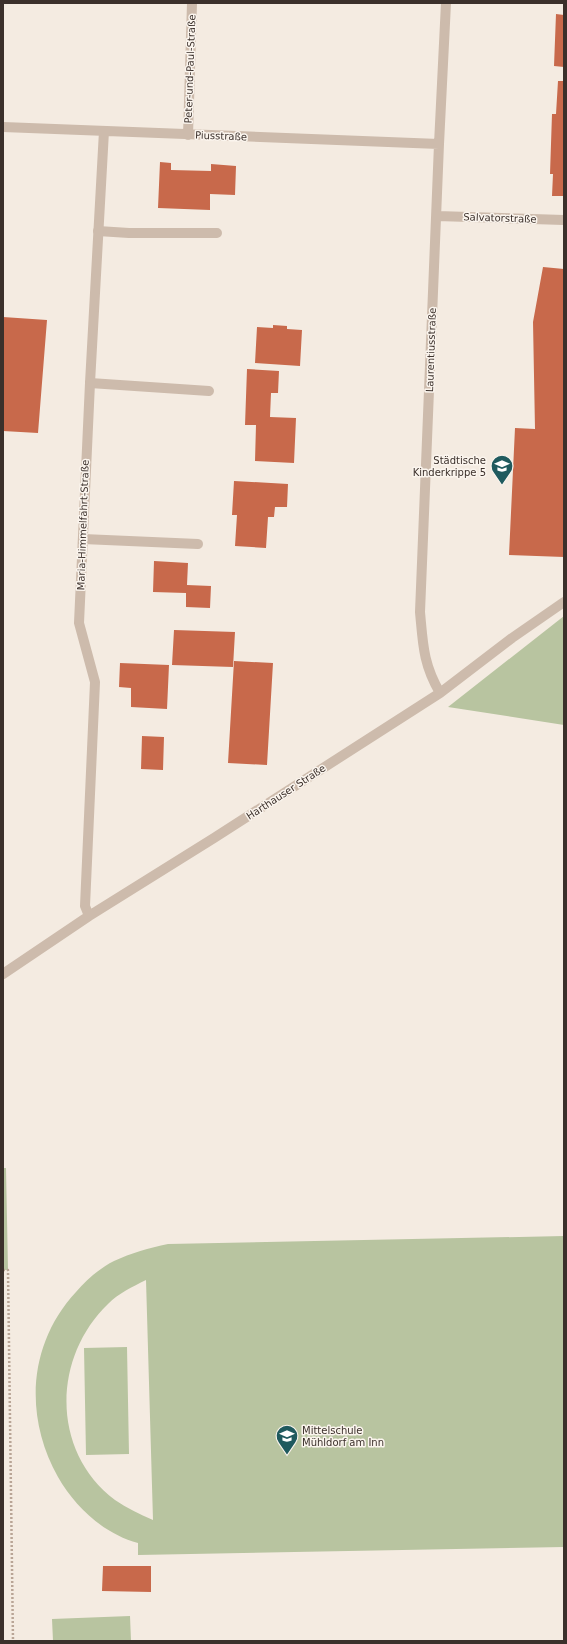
<svg xmlns="http://www.w3.org/2000/svg" width="567" height="1644" font-family="'DejaVu Sans',sans-serif">
<rect width="100%" height="100%" fill="#f4ebe1"/>
<path fill="#b8c4a0" fill-rule="evenodd" d="M564 616V725L448 707Z
M3 1168H6L8 1270H3Z
M564 1236V1547L138 1555V1543C104 1534 75 1507 58 1477 24 1416 28 1344 76 1292 86 1280 100 1268 114 1261 131 1253 149 1248 168 1244ZM146 1280 153 1520C139 1514 127 1508 115 1500 51 1452 52 1358 108 1304 119 1293 132 1287 146 1280Z
M127 1347 129 1454 86 1455 84 1348Z
M130 1616 131 1641H53L52 1619Z"/>
<path fill="#c8694b" d="M556 14 564 15V67L554 66Z
M558 81H564V196H552L553 174H550L552 114H556Z
M160 162 171 163V170L211 171V164L236 166 235 195 210 194V210L158 208Z
M543 267 564 269V557L509 555 515 428 535 429 533 322Z
M3 317 47 320 38 433 3 431Z
M273 325 287 326V329L302 330 300 366 255 363 257 327 273 328Z
M247 369 279 371 278 393H271L270 417 296 418 294 463 255 461 256 425H245Z
M234 481 288 484 287 507H275L274 517H268L266 548 235 546 237 515H232Z
M154 561 188 563 187 585 211 586 210 608 186 607V593L153 592Z
M174 630 235 632 233 667 172 665Z
M234 661 273 663 267 765 228 763Z
M120 663 169 665 167 709 131 707V688L119 687Z
M142 736 164 737 163 770 141 769Z
M103 1566H151V1592L102 1591Z"/>
<g fill="none" stroke-linecap="round" stroke-linejoin="round">
<path stroke="#b9a596" stroke-width="2.5" stroke-dasharray="2 2" stroke-linecap="butt" d="M3 1270H8L13 1641"/>
<path stroke="#cdbbac" stroke-width="10" d="M98 231 129 233H217
M90 383 209 391
M83 539 198 544"/>
<path stroke="#cdbbac" stroke-width="10" d="M3 127 439 144
M188 135 192 3
M437 216 564 220
M440 693C423 664 423 644 420 612L439 144 446 3
M89 916 85 906 95 682 79 623 90 383 104 131
M3 974 89 916 214 838 440 693 512 638 564 602"/>
</g>
<defs>
<g id="school-pin" transform="scale(1.15)"><path d="M0 17L-7.5 6A9.5 9.5 0 1 1 7.5 6Z" fill="#1f5a5e" stroke="#fbf5ee"/><path d="M0-5L7-2L0 1L-7-2ZM-4 1L0 2.5L4 1V4Q0 6-4 4Z" fill="#fff"/></g>
</defs>
<g fill-rule="evenodd">
<use href="#school-pin" x="502" y="466"/>
<use href="#school-pin" x="287" y="1436"/>
</g>
<g text-anchor="middle" dominant-baseline="central" stroke-width="3" stroke-linejoin="round" paint-order="stroke">
<g font-size="10" fill="#3b302b" stroke="#fbf5ee">
<text transform="translate(190 69) rotate(-88)">Peter-und-Paul-Straße</text>
<text transform="translate(221 136) rotate(2)">Piusstraße</text>
<text transform="translate(500 218) rotate(2)">Salvatorstraße</text>
<text transform="translate(431 350) rotate(-88)">Laurentiusstraße</text>
<text transform="translate(83 525) rotate(-88)">Maria-Himmelfahrt-Straße</text>
<text transform="translate(286 792) rotate(-33)">Harthauser Straße</text>
</g>
<g font-size="10" fill="#3b302b" stroke="#fbf5ee" text-anchor="end">
<text x="486" y="460">Städtische<tspan x="486" dy="12">Kinderkrippe 5</tspan></text>
<text x="302" y="1430" text-anchor="start">Mittelschule<tspan x="302" dy="12">Mühldorf am Inn</tspan></text>
</g>
</g>
<rect width="567" height="1644" fill="none" stroke="#3b302b" stroke-width="8"/>
</svg>
